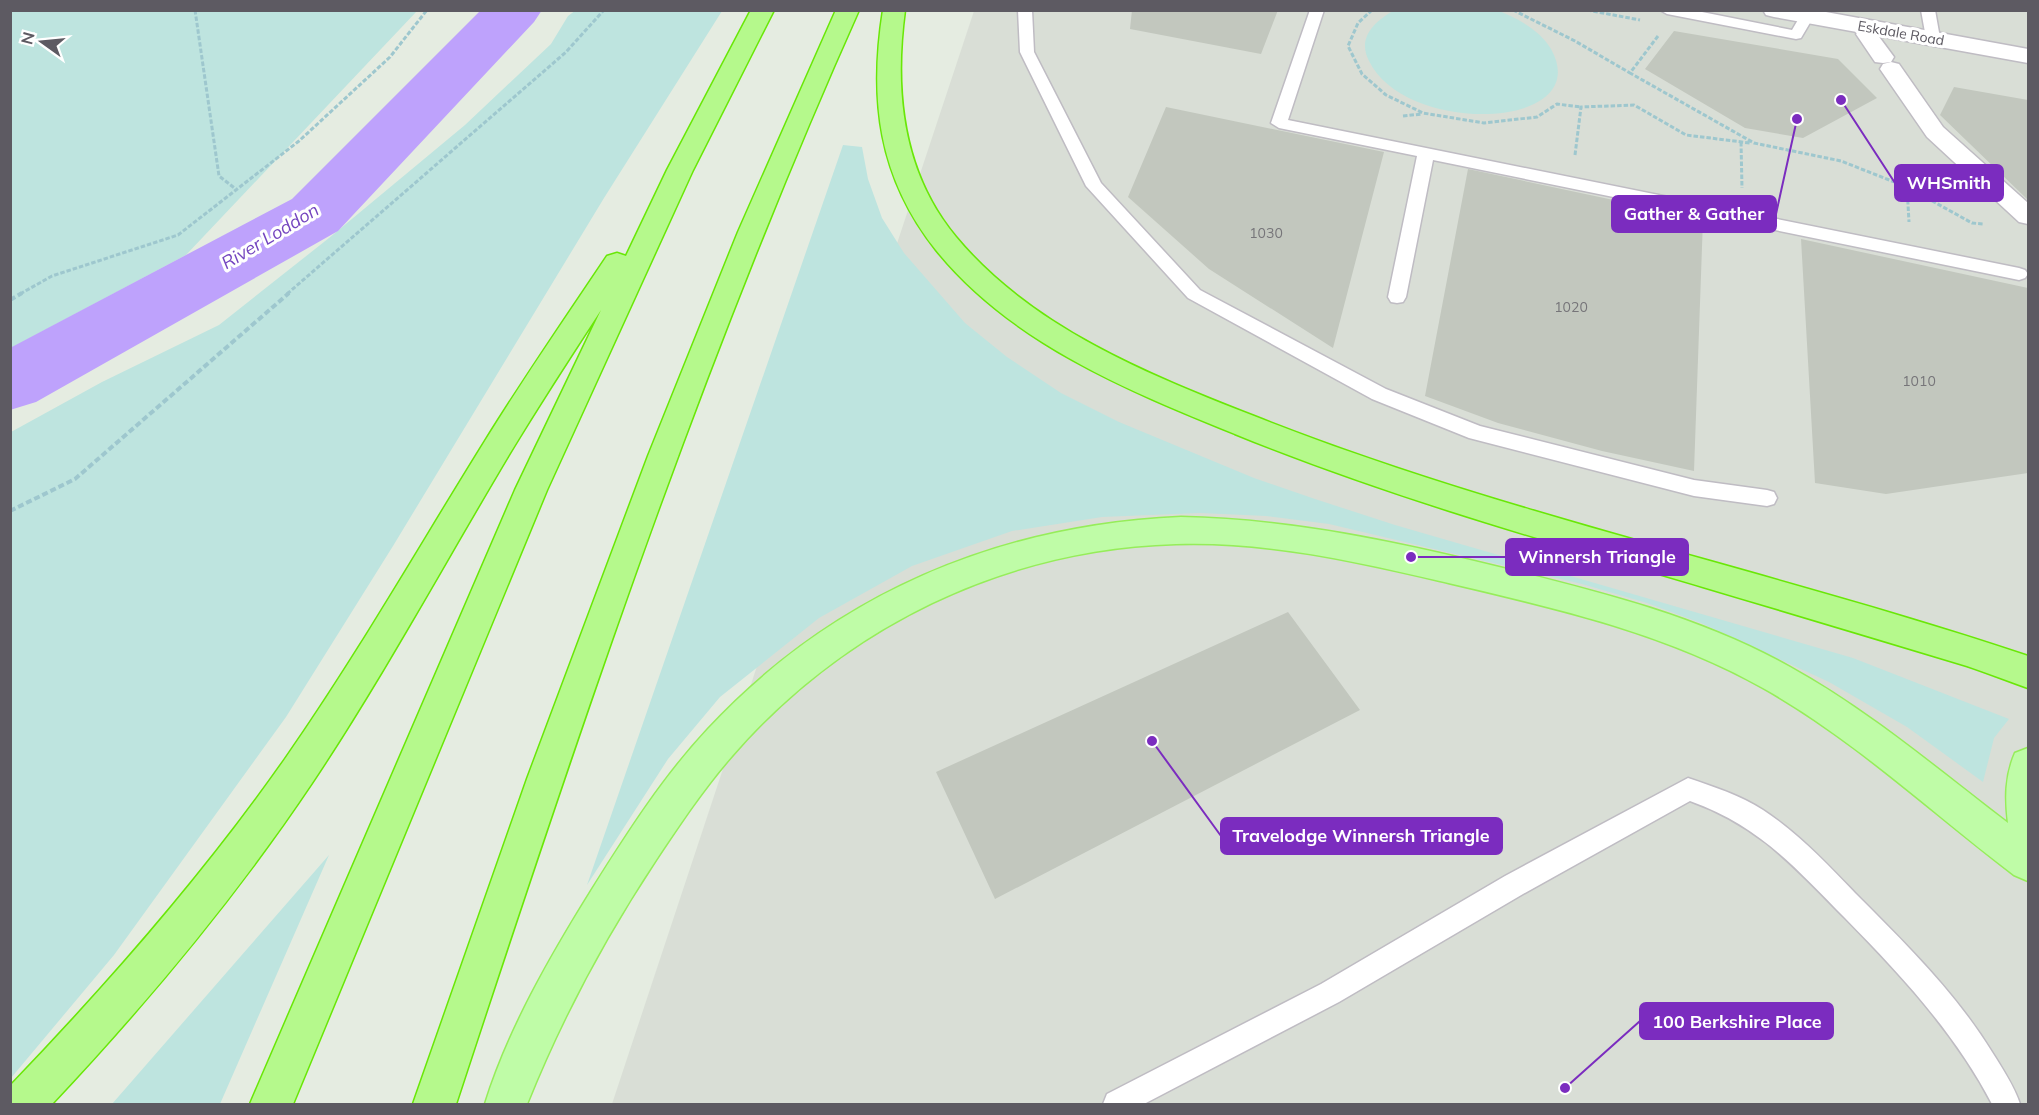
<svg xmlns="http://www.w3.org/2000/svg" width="2039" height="1115" font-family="Mulish,sans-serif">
<rect width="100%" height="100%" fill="#e5ece1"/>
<path fill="#d9ded6" d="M974 11H2028V1104H612Z"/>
<path fill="#bee4df" d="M11 10H417V11L186 255 11 348Z
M576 10 722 11 604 198 393 546 286 717 114 955 11 1078V432L102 382 219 325 329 238 465 125 551 44 568 16Z
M1393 11 1496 10C1516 17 1540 30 1551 49 1596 130 1406 137 1369 61 1357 38 1374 22 1393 11Z
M843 145 862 147 868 179 882 218 904 253 965 323 1007 357 1061 393 1119 422 1254 478 1315 499 1395 525 1853 658 2009 719 1994 738 1983 782 1907 727 1829 682 1701 623 1647 603 1582 584 1329 524 1266 516 1200 513 1102 517 1012 531 912 566 819 618 720 697 668 759 587 885Z
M329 855 220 1104H112Z"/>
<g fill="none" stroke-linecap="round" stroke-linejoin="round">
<path fill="#bea2fc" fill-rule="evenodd" d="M481 10H542L534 22 338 231 36 402 10 410V348L292 199Z"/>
</g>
<path fill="#c2c7be" d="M1132 10H1278L1261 54 1130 29Z
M1674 31 1838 59 1877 98 1803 138 1745 128 1645 69Z
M1954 87 2028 100V200L1940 115Z
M1166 107 1384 152 1333 348 1209 269 1128 197Z
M1468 169 1703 219 1694 471 1602 451 1498 423 1425 396Z
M1801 239 2028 288V473L1886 494 1815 483Z
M1288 612 1360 710 995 899 936 772Z"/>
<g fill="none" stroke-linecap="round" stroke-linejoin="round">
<g stroke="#bfbcc3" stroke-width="3">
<path id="service" d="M1018 10H1032L1034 52 1101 183 1200 290 1386 389 1480 426 1694 480 1767 490 1774 492 1777 498 1774 504 1767 506 1694 496 1469 438 1372 399 1188 298 1086 186 1020 52Z
M1310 10H1324L1288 120 2019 268 2025 270 2028 274 2025 278 2019 280 1433 160 1406 297 1403 302 1397 303 1391 302 1388 297 1417 156 1279 128 1271 123Z
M1660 10H1692L1792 30 1802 13 1807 12 1814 16 1801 38 1796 39 1667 14Z
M1921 10H1935L1940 38 1938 41 1933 42 1926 38Z
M1688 778C1714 787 1740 795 1763 810 1798 833 1826 863 1855 893 1905 943 1955 992 1992 1052 2002 1068 2014 1086 2020 1104H1992C1955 1033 1901 975 1845 918 1794 867 1760 826 1690 801L1523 894 1339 1002 1144 1104H1103L1107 1094 1321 984 1505 876Z"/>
</g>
<g stroke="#bfbcc3" stroke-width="3">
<path id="pedestrian" d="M1867 28 1874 30 1894 57 1891 62 1883 63 1875 62 1856 34 1860 30Z
M1891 62 1899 64 1943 127 2028 203V224L2019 222 1927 137 1880 69 1883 64Z"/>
</g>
<g stroke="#bfbcc3" stroke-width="3">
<path id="minor" d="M1763 10H1815L2028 49V63L1774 17 1766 15Z"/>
</g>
<g stroke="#96ed5a" stroke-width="3">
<path id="primary" d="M1181 517C1291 519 1397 542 1503 568 1601 592 1701 617 1790 667 1868 710 1937 769 2008 823 2005 798 2005 776 2015 753L2028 748V881L2014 875C1932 813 1854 739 1763 688 1664 632 1551 607 1440 581 1354 561 1265 541 1176 544 1004 549 845 626 732 756 704 788 680 824 656 860 605 937 561 1019 527 1104H485C508 1030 550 957 591 891 626 835 663 777 708 729 834 594 998 525 1181 517Z"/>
</g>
<g stroke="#69e707" stroke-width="3">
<path id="motorway" d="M751 10H774L693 170 547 490 293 1104H250L515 490 601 310C569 359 537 408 507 458 442 567 382 678 312 783 235 898 146 1004 52 1104H10V1086C109 983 203 876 285 759 357 656 419 547 485 441 524 378 566 317 607 256L617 253 626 256 667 170Z
M836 10H859C700 365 577 735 456 1104H413L527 779 648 456 738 232Z
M883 10H905C894 91 902 172 956 237 1032 328 1147 374 1254 416 1506 516 1772 570 2028 656V688C2008 681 1988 673 1967 666 1879 639 1791 613 1703 587 1546 541 1387 496 1235 434 1127 390 1011 343 936 250 878 177 869 99 883 10Z"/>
</g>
<path stroke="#9ec7ce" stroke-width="3" stroke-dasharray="4.5 2" stroke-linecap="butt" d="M195 10 219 176 237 190
M1372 10 1358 23 1348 46 1362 74 1386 95 1423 113 1484 123 1537 117 1557 104 1581 107
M1513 10 1575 41 1630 73
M1587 10 1640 20
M1658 36 1630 73 1754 143 1841 161 1907 187 1972 223 1983 224
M1403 116 1422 114
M1741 142 1742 188
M1575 155 1581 107 1634 105 1686 135 1750 143
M1907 187 1909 222
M20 294 52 276 178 235 299 141 390 57 427 10
M287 294 566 52 604 10"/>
<path stroke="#9ec7ce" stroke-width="4" stroke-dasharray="6 3" stroke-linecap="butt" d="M10 300 22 293
M10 511 75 479 289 293"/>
<use href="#service" fill="#fff" fill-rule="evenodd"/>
<use href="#pedestrian" fill="#fff" fill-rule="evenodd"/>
<use href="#minor" fill="#fff" fill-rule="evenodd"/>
<use href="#primary" fill="#bffca7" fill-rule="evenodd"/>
<use href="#motorway" fill="#b5f98c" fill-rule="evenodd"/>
</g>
<g text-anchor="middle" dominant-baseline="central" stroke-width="6" stroke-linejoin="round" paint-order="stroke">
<g font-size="14" fill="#5d5a62" stroke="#fff">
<text transform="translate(1901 33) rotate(10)">Eskdale Road</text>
</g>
<g font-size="14" fill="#767579">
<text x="1266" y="233">1030</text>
<text x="1571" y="307">1020</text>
<text x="1919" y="381">1010</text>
</g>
<g font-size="18" font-style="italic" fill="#7445bf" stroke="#fff">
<text transform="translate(270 236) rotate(-31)">River Loddon</text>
</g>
</g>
<path fill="none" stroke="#7b2cbf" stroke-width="2" d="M1841 100L1895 183M1797 119L1776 214M1411 557L1506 557M1152 741L1221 836M1565 1088L1640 1021"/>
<g fill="#7b2cbf" stroke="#fff" stroke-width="2">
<circle cx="1841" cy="100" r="6"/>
<circle cx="1797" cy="119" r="6"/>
<circle cx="1411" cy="557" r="6"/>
<circle cx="1152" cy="741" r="6"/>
<circle cx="1565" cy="1088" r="6"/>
</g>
<g fill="#7b2cbf" stroke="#7b2cbf" stroke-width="2">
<rect x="1895" y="165" width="108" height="36" rx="6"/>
<rect x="1612" y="196" width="164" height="36" rx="6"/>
<rect x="1506" y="539" width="182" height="36" rx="6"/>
<rect x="1221" y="818" width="281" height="36" rx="6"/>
<rect x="1640" y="1003" width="193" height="36" rx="6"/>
</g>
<g font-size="18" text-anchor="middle" font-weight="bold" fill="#fff">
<text x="1949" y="189">WHSmith</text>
<text x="1694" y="220">Gather &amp; Gather</text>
<text x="1597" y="563">Winnersh Triangle</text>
<text x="1361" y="842">Travelodge Winnersh Triangle</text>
<text x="1737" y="1028">100 Berkshire Place</text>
</g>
<rect width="2039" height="1115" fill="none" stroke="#5d5a62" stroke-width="24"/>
<g transform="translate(42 42) rotate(285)" stroke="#ffffff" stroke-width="4.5" paint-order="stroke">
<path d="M0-4.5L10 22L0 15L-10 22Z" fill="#5d5a62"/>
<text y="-9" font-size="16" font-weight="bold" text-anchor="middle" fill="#5d5a62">N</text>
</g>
</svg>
